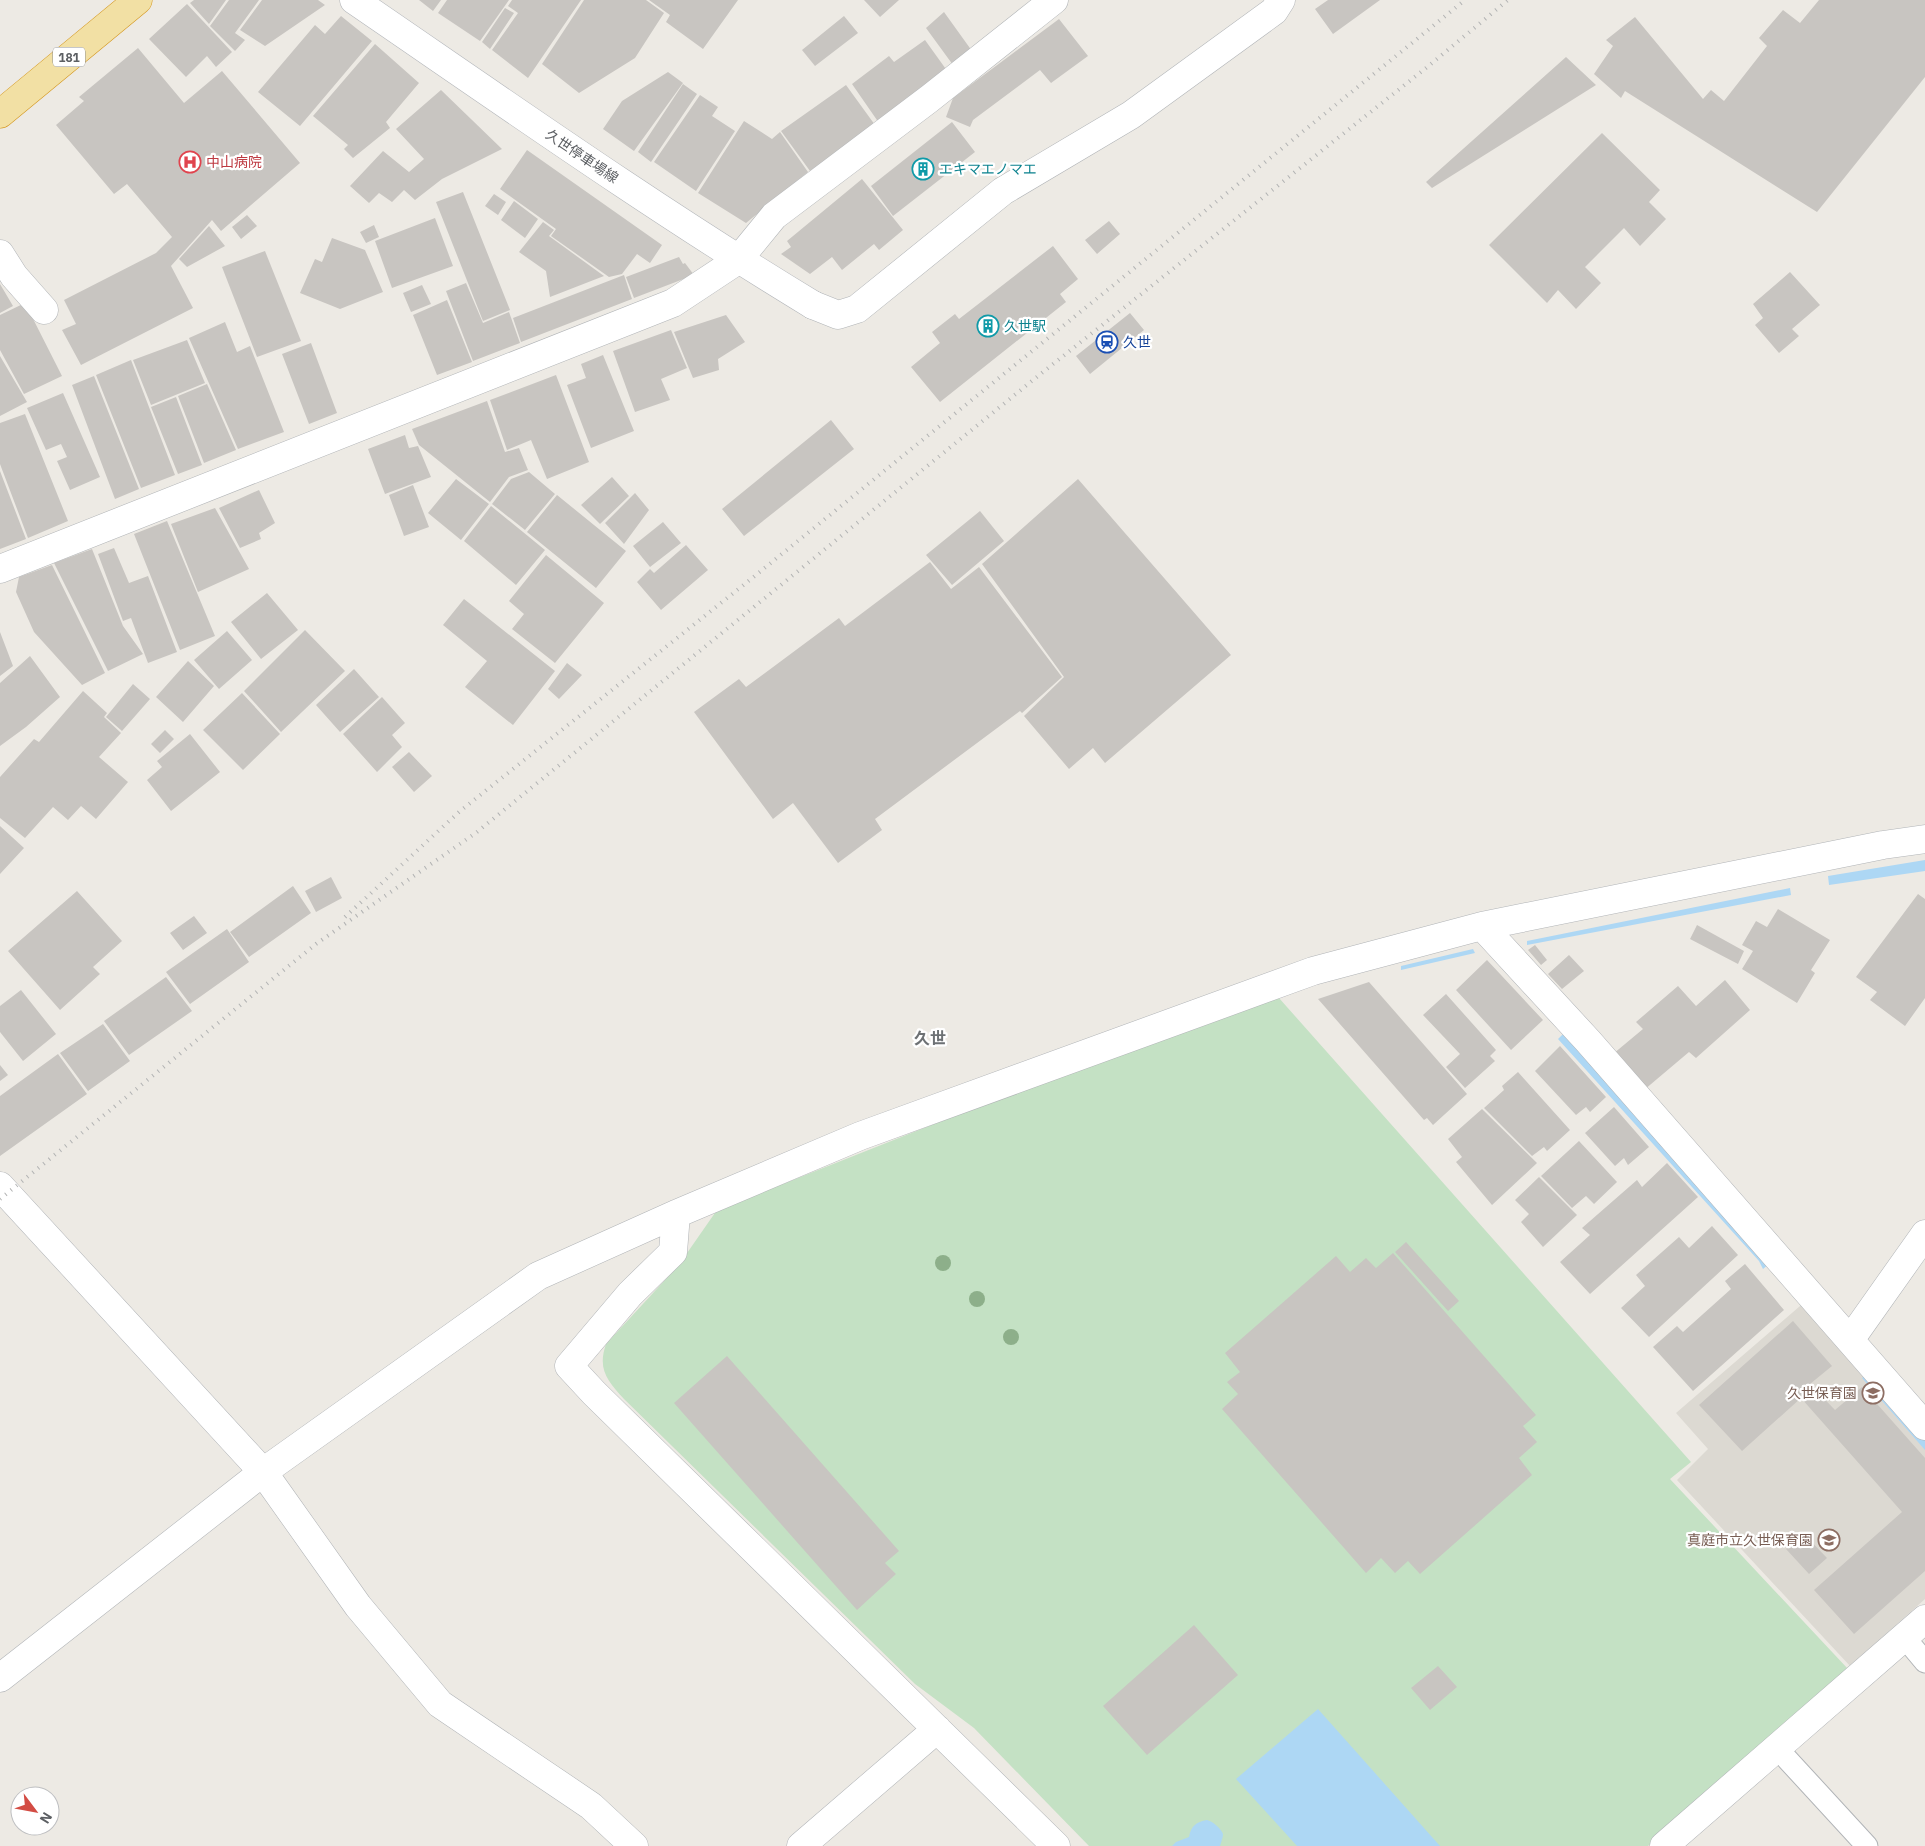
<svg xmlns="http://www.w3.org/2000/svg" width="1925" height="1846" font-family="'IBM Plex Sans','Noto Sans JP',sans-serif">
<rect width="100%" height="100%" fill="#edeae4"/>
<path fill="#dcd9d2" d="M1807 1300 1925 1437V1599L1850 1666 1677 1480 1708 1449 1676 1413Z"/>
<path fill="#c4e1c4" d="M1279 998 1691 1462 1670 1479 1848 1669 1648 1846H1089L974 1728 915 1684 624 1399C608 1381 597 1370 606 1344L678 1266 717 1210 1194 1021 1243 1010Z"/>
<path fill="#add7f4" d="M1925 860V871L1829 885 1828 876Z
M1790 888 1791 895 1527 945V941Z
M1473 949 1475 953 1401 970V966Z
M1564 1033 1770 1263 1763 1269 1759 1261 1558 1039Z
M1868 1373 1925 1439V1450L1862 1378Z
M1318 1709 1440 1846H1297L1236 1779Z
M1207 1820C1212 1821 1221 1828 1223 1834 1223 1838 1221 1842 1220 1846H1172L1176 1842 1189 1837C1191 1826 1196 1822 1207 1820Z"/>
<path fill="#c8c5c1" d="M194 0H226L209 24 190 3Z
M229 0H259L235 33 245 40 235 51 210 26Z
M262 0H318L325 5 265 46 240 30Z
M419 0H441L433 11Z
M447 0H509L480 41 438 13Z
M512 0H581L528 78 492 50 518 13 508 6Z
M584 0H646L664 13 635 58 579 93 542 64Z
M649 0H738L703 49 666 22 670 15Z
M864 0H899L880 17Z
M1328 0H1380L1333 34 1315 9Z
M1819 0H1925V77L1817 212 1625 91 1621 98 1594 74 1613 46 1606 40 1635 17 1703 99 1711 90 1724 101 1767 46 1759 38 1783 10 1800 23Z
M187 4 232 52 216 67 207 56 186 77 149 39Z
M505 8 514 13 490 49 482 42Z
M944 12 972 51 953 65 926 28Z
M341 16 372 41 300 126 258 92 315 25 325 34Z
M844 16 858 33 815 66 802 50Z
M1059 19 1088 56 1051 83 1040 70 973 120 970 127 946 117 953 98Z
M925 40 948 72 879 123 852 84 889 56 894 62Z
M375 44 419 83 386 122 390 128 353 158 344 149 348 145 313 116Z
M138 48 184 103 222 71 300 163 221 231 212 220 171 266 193 308 81 365 62 330 76 324 64 300 156 253 172 237 127 184 114 194 56 125 84 101 79 97Z
M1566 57 1596 85 1432 188 1426 182Z
M668 72 683 83 634 151 603 129 622 101Z
M683 84 697 94 651 162 638 152Z
M846 85 875 125 810 171 781 131Z
M441 90 502 149 442 179 415 200 404 190 392 202 379 193 369 203 350 186 383 151 409 172 424 159 396 129Z
M700 95 718 107 712 116 735 131 696 191 654 162Z
M744 121 772 139 780 132 808 172 746 223 698 193Z
M952 122 975 152 893 216 871 186Z
M1602 133 1660 190 1649 202 1666 219 1640 246 1624 228 1585 267 1601 283 1576 309 1558 290 1547 303 1489 245Z
M527 150 662 245 650 263 637 254 622 274 609 277 551 236 556 229 500 189Z
M862 179 903 230 879 250 874 244 842 270 832 257 810 274 781 254 791 247 787 241Z
M463 192 510 310 483 321 436 202Z
M494 194 506 202 498 215 485 206Z
M514 201 538 219 525 238 501 220Z
M247 215 257 226 241 239 232 227Z
M435 218 453 266 392 288 375 241Z
M1109 221 1120 234 1097 254 1085 240Z
M543 222 554 230 549 236 604 276 550 297 546 271 519 252Z
M374 225 379 237 366 243 360 232Z
M209 226 225 246 187 267 179 259Z
M332 238 365 250 383 292 340 309 300 293 315 259 322 262Z
M1053 246 1078 279 1060 294 1066 302 940 402 911 367 940 343 932 332 955 314 959 319Z
M265 251 301 341 257 357 222 267Z
M679 257 683 264 685 263 694 275 634 298 626 277Z
M1790 272 1820 305 1792 329 1799 336 1779 353 1755 325 1763 318 1753 304Z
M624 275 632 299 521 342 513 318Z
M466 283 483 323 509 312 520 343 473 361 446 291Z
M0 284 13 306 0 313Z
M422 285 431 304 411 312 403 293Z
M447 300 472 362 437 375 413 315Z
M25 303 62 376 24 394 0 350V315Z
M1130 313 1144 330 1090 374 1076 356Z
M726 315 745 342 718 359 719 370 693 378 674 332Z
M225 322 237 352 250 346 284 432 238 449 189 338Z
M671 330 687 368 661 379 670 400 635 412 613 351Z
M187 340 205 383 151 405 133 360Z
M311 343 337 413 309 424 282 354Z
M603 355 634 431 591 448 567 385 586 378 581 364Z
M0 356 27 402 0 416Z
M131 360 175 475 141 488 96 375Z
M556 375 589 462 547 479 531 440 507 450 490 400Z
M94 376 139 489 115 499 72 385Z
M207 384 236 450 204 463 178 396Z
M63 393 100 477 70 490 57 461 67 457 61 444 46 450 27 408Z
M176 397 202 465 178 474 151 407Z
M487 401 505 452 519 448 528 470 509 477 490 502 419 445 412 429Z
M25 414 68 521 28 538 0 464V423Z
M831 420 854 449 744 536 722 509Z
M405 435 409 448 418 446 431 477 385 494 368 449Z
M0 471 26 539 0 549Z
M529 472 555 494 525 530 492 504 511 479Z
M612 477 629 496 600 524 581 505Z
M456 479 489 504 461 540 428 513Z
M1078 479 1231 655 1105 763 1093 748 1069 769 1024 716 1064 677 982 564Z
M413 485 429 527 404 536 389 495Z
M259 490 275 523 259 533 261 539 240 548 219 508Z
M635 493 649 510 624 544 605 523Z
M557 495 626 551 596 588 527 532Z
M491 506 545 550 516 585 464 541Z
M215 508 249 569 198 592 171 524Z
M980 511 1004 541 952 585 926 555Z
M167 521 215 636 180 650 134 534Z
M663 522 681 543 650 567 633 546Z
M686 545 708 570 661 610 637 582 650 569 654 573Z
M114 548 129 583 148 576 177 652 148 663 131 618 123 621 98 554Z
M92 549 123 626 143 654 108 671 54 563Z
M546 555 604 603 555 663 512 629 524 614 509 601Z
M930 562 951 589 979 567 1062 677 1022 713 1020 711 875 819 882 830 838 863 793 803 773 819 694 712 739 679 746 687 839 618 845 626Z
M52 565 105 673 82 685 34 632 16 592 19 577Z
M267 593 298 630 261 659 231 622Z
M464 599 555 671 513 725 465 687 487 661 443 625Z
M305 630 345 671 281 732 244 691Z
M227 631 252 660 219 689 194 660Z
M0 632 13 666 0 676Z
M30 656 60 697 26 727 0 746V683Z
M188 661 214 686 183 722 156 697Z
M567 663 582 675 559 699 548 689Z
M354 669 379 697 340 732 316 705Z
M133 684 150 699 122 731 106 717Z
M83 691 107 713 104 717 121 733 99 757 128 782 96 819 81 806 68 820 53 807 25 838 0 818V777L34 739 39 742Z
M242 693 280 734 243 770 203 730Z
M382 697 405 723 392 735 402 747 377 772 343 734Z
M165 730 174 739 160 753 151 744Z
M190 734 220 772 171 811 147 780 162 767 157 761Z
M409 752 432 776 414 792 392 767Z
M0 826 24 848 0 874Z
M331 877 342 898 316 912 305 891Z
M293 886 311 913 249 957 230 932Z
M77 891 122 941 93 967 100 974 60 1010 8 951Z
M1918 894 1925 899V998L1905 1026 1870 1000 1877 992 1856 977Z
M1778 909 1830 940 1811 970 1815 973 1797 1003 1742 969 1753 951 1742 945 1756 921 1767 927Z
M194 916 207 933 183 950 170 933Z
M1697 925 1744 951 1738 964 1690 939Z
M227 929 249 962 190 1004 166 972Z
M1535 945 1547 960 1541 965 1528 950Z
M1569 955 1584 971 1562 989 1548 974Z
M1487 960 1543 1020 1511 1050 1456 990Z
M166 977 192 1011 129 1055 104 1021Z
M1725 980 1750 1010 1696 1058 1689 1052 1644 1090 1613 1054 1643 1029 1636 1022 1678 986 1696 1006Z
M1369 982 1467 1094 1433 1125 1427 1118 1424 1120 1318 999Z
M21 990 56 1034 23 1061 0 1032V1006Z
M1446 994 1496 1050 1490 1056 1495 1061 1465 1088 1446 1067 1460 1054 1423 1015Z
M103 1024 130 1061 88 1091 60 1053Z
M1560 1046 1606 1097 1590 1112 1586 1107 1576 1115 1535 1071Z
M58 1054 87 1094 0 1156V1096Z
M0 1065 8 1075 0 1081Z
M1518 1072 1570 1130 1547 1151 1544 1147 1532 1156 1484 1108 1504 1090 1502 1086Z
M1614 1107 1649 1147 1628 1165 1624 1158 1615 1166 1585 1133Z
M1482 1109 1537 1163 1492 1205 1456 1162 1462 1157 1448 1139Z
M1579 1141 1617 1182 1594 1204 1586 1196 1572 1208 1541 1176Z
M1667 1163 1698 1197 1590 1294 1560 1262 1590 1235 1582 1228 1637 1180 1642 1187Z
M1539 1177 1577 1215 1543 1247 1521 1222 1529 1214 1515 1200Z
M1712 1226 1738 1255 1649 1337 1621 1308 1645 1286 1636 1275 1679 1237 1689 1248Z
M1406 1242 1459 1301 1448 1311 1395 1252Z
M1393 1253 1536 1415 1523 1426 1537 1442 1519 1458 1532 1475 1420 1574 1408 1561 1395 1573 1381 1558 1366 1573 1222 1409 1238 1394 1227 1382 1240 1372 1225 1353 1336 1256 1350 1272 1366 1258 1376 1268Z
M1745 1264 1784 1310 1693 1391 1653 1347 1677 1326 1683 1332 1731 1289 1725 1281Z
M1793 1321 1832 1366 1810 1384 1835 1410 1862 1387 1925 1458V1571L1854 1634 1814 1590 1902 1512 1801 1398 1742 1451 1699 1405Z
M727 1356 899 1551 885 1563 896 1574 857 1610 674 1403Z
M1804 1534 1827 1558 1809 1574 1786 1549Z
M1194 1625 1238 1675 1147 1755 1103 1706Z
M1438 1666 1457 1687 1430 1710 1411 1688Z"/>
<g fill="none" stroke-linecap="round" stroke-linejoin="round">
<g stroke="#b1b4b7" stroke-width="23">
<path id="service" d="M1905 1638 1925 1662
M1776 1747 1867 1846"/>
</g>
<g stroke="#b1b4b7" stroke-width="29">
<path id="minor" d="M0 254 14 276 44 310
M0 569 673 303 738 260 774 216 929 99 1054 0
M1482 926 1588 1041 1925 1426
M0 1186 263 1472 358 1606 440 1704 591 1806 634 1846
M676 1214 673 1252 630 1294 569 1366 594 1393 1056 1846
M1850 1340 1925 1234
M0 1678 263 1472 538 1276 676 1214 860 1136 1313 971 1482 926 1883 845 1925 839
M801 1846 937 1729
M1664 1846 1925 1619"/>
</g>
<g stroke="#b1b4b7" stroke-width="29">
<path id="tertiary" d="M813 305 838 315 857 309 1003 191 1131 115 1274 11 1281 0"/>
</g>
<g stroke="#b3b6ba" stroke-width="29">
<path id="secondary" d="M354 0C506 104 656 210 813 305"/>
</g>
<g stroke="#d4961d" stroke-width="29">
<path id="trunk" d="M0 114 138 0"/>
</g>
<use href="#service" stroke="#fff" stroke-width="21"/>
<use href="#minor" stroke="#fff" stroke-width="28"/>
<use href="#tertiary" stroke="#fff" stroke-width="28"/>
<use href="#secondary" stroke="#fff" stroke-width="28"/>
<use href="#trunk" stroke="#f2e0a4" stroke-width="28"/>
<path stroke="#b2b3b3" stroke-width="4" stroke-dasharray="1 6" stroke-linecap="butt" d="M345 917 459 812 751 579 1465 0
M0 1199 316 944 477 832 1038 376 1426 68 1508 0"/>
</g>
<g fill="#8daf8a">
<circle cx="943" cy="1263" r="8"/>
<circle cx="977" cy="1299" r="8"/>
<circle cx="1011" cy="1337" r="8"/>
</g>
<defs>
<g id="hospital-ring" transform="scale(1.125)"><circle r="9.5" fill="#fff" stroke="#e0444e" stroke-width="1.5"/><path d="M-5-5h3v3.5h4V-5h3V5h-3V1.5h-4V5h-3Z" fill="#e0444e"/></g>
<g id="building-ring" transform="scale(1.125)"><circle r="9.5" fill="#fff" stroke="#0f9aa8" stroke-width="1.5"/><path d="M-4-6H4V6H1V3H-1V6H-4ZM-2.5-4.3h1.7v1.8h-1.7ZM.8-4.3h1.7v1.8H.8ZM-2.5-1h1.7V.8h-1.7ZM.8-1h1.7V.8H.8Z" fill="#0f9aa8"/></g>
<g id="station-ring" transform="scale(1.125)"><circle r="9.5" fill="#fff" stroke="#1a4fb4" stroke-width="1.5"/><path d="M-3-6H3Q5-6 5-4V2Q5 4 3 4L4.5 6H3L1.5 4h-3L-3 6H-4.5L-3 4Q-5 4-5 2V-4Q-5-6-3-6ZM-3.5-4v3h7v-3ZM-3.5 1v1.5H-2V1ZM2 1v1.5H3.5V1Z" fill="#1a4fb4"/></g>
<g id="school-ring" transform="scale(1.125)"><circle r="9.5" fill="#fff" stroke="#8d6e63" stroke-width="1.5"/><path d="M0-5L7-2L0 1L-7-2ZM-4 1L0 2.5L4 1V4Q0 6-4 4Z" fill="#8d6e63"/></g>
</defs>
<g fill-rule="evenodd">
<use href="#hospital-ring" x="190" y="162"/>
<use href="#building-ring" x="923" y="169"/>
<use href="#building-ring" x="988" y="326"/>
<use href="#station-ring" x="1107" y="342"/>
<use href="#school-ring" x="1873" y="1393"/>
<use href="#school-ring" x="1829" y="1540"/>
</g>
<g text-anchor="middle" dominant-baseline="central" stroke-width="4.5" stroke-linejoin="round" paint-order="stroke">
<rect fill="#fff" stroke="#8d8f92" stroke-width="1" x="53" y="47.5" width="32" height="19" rx="4"/>
<g font-size="12" font-weight="bold" fill="#5c5f63">
<text x="69" y="57">181</text>
</g>
<g font-size="14" fill="#5c5f63" stroke="#fff">
<text transform="translate(582 156) rotate(34)">久世停車場線</text>
</g>
<g font-size="14" fill="#be3a42" stroke="#fff" text-anchor="start">
<text x="206" y="162">中山病院</text>
</g>
<g font-size="14" fill="#0d838f" stroke="#fff" text-anchor="start">
<text x="939" y="169">エキマエノマエ</text>
<text x="1004" y="326">久世駅</text>
</g>
<g font-size="14" fill="#164399" stroke="#fff" text-anchor="start">
<text x="1123" y="342">久世</text>
</g>
<g font-size="14" fill="#785e54" stroke="#fff" text-anchor="end">
<text x="1857" y="1393">久世保育園</text>
<text x="1813" y="1540">真庭市立久世保育園</text>
</g>
<g font-size="16" font-weight="bold" fill="#6d7174" stroke="#fff">
<text x="930" y="1038">久世</text>
</g>
</g>
<g transform="translate(35 1811) rotate(122)"><circle r="24" fill="#ffffff" stroke="#bebfc1"/>
<path d="M0-4L9 19L0 12L-9 19Z" fill="#d34c44"/>
<text y="-8" font-size="14" font-weight="bold" text-anchor="middle" fill="#5c5f63">N</text>
</g>
</svg>
